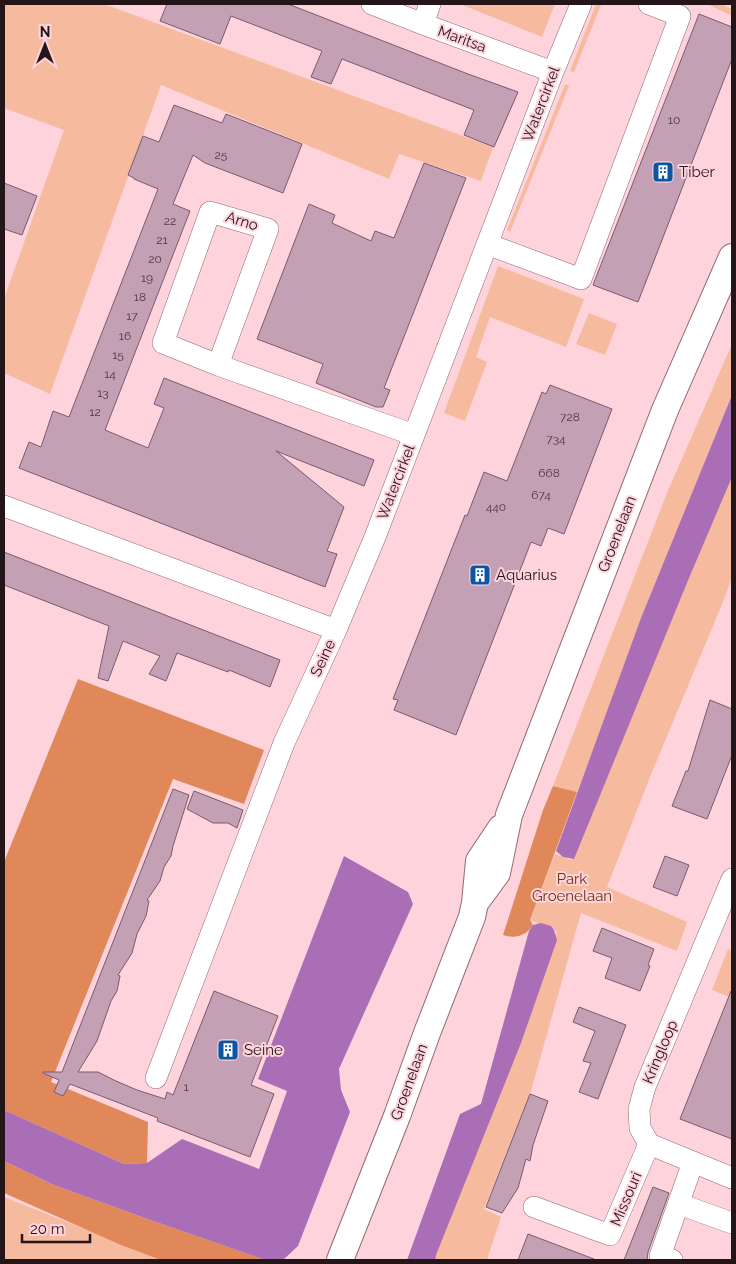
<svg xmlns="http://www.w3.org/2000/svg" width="736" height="1264" font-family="Raleway,sans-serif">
<rect width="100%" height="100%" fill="#fed3dc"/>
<path fill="#f6bb9e" d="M4 4H104L493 147 481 181 399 154 389 179 161 85 50 394 4 373V299L64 130 4 108Z
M460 4H555L542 37Z
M596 4 601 5 574 72 570 71Z
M707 4H721L732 9V16Z
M565 84 569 86 510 232 507 230Z
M498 266 584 299 566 347 490 317 476 357 487 362 465 421 444 413Z
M589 313 617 324 605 355 576 344Z
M732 344V395L711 446 577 792 553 786 667 493Z
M732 474V578L723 602 650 777 607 887 687 922 677 951 581 913 531 1091 484 1209 501 1217 487 1260H433L490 1118 557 931 530 920 555 854 572 860 632 709Z
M728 949 732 951V998L712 990Z
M4 1197 163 1260H4Z"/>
<path fill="#e0885a" d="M78 679 264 750 244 804 173 779 51 1082 148 1122 147 1163 124 1164 4 1110V862Z
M553 786 577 792 530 920 533 925C526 936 515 939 503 935L543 810Z
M4 1161 54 1185 153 1221 265 1260H161L121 1245 4 1193Z"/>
<path fill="#aa6eb7" d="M732 395V477L689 578 574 859 563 857 556 851 641 618Z
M344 856 408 892 413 904 339 1069 341 1090 350 1112 298 1246 284 1259 265 1260 153 1221 54 1185 4 1161V1110L124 1164 147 1163 182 1139 259 1169 287 1091 258 1079Z
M541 923 551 926 554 930 557 940 521 1043 436 1255 435 1260H407L460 1114 481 1104 529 931 533 925Z"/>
<path fill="#c3a0b4" stroke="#7a5b6e" d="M167 4H288L468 74 518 92 494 147 464 135 474 110 342 59 331 84 311 77 322 51 231 16 220 44 160 21Z
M699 14 732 27V59L638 302 593 285Z
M174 105 222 123 226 114 302 144 283 193 205 163 193 155 175 199 173 204 190 211 105 430 148 448 164 408 154 404 164 378 374 460 364 486 276 451 344 507 327 551 337 554 325 587 19 468 29 442 41 447 53 411 69 417 158 189 134 179V178L128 175 143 136 159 142Z
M424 163 466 178 384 388 390 390 383 407H376L316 383 323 364 257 339 309 204 335 215 332 223 371 241 375 231 394 238Z
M4 183 37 196 22 235 4 229Z
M550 385 612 409 564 534 548 528 541 546 531 542 456 735 394 710 398 700 393 699 465 515 467 516 484 472 507 481 542 392 546 394Z
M4 552 280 660 270 687 229 670 228 672 177 653 166 681 149 674 160 656 123 641 108 681 98 678 109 626 4 585Z
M710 700 732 709V755L707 819 672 806 686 771H688Z
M173 789 189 795 173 846 171 856 164 867 160 881 147 900 149 901 146 916 137 934 132 953 118 975 120 976 117 991 111 1001 97 1041 78 1072H98L116 1081 137 1090 165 1099 167 1092 173 1095 214 991 278 1016 251 1085 274 1094 250 1157 157 1121 158 1118 70 1084 63 1096 54 1092 59 1080 43 1073V1072H62Z
M194 791 243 810 237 828 228 823H213L187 809Z
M665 856 689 865 677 896 653 887Z
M602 928 654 949 648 965 650 966 640 991 605 978 612 958 593 951Z
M731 991H732V1139L680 1119Z
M579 1007 626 1025 598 1099 579 1092 591 1063 583 1061 595 1031 573 1022Z
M530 1094 548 1101 533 1145 530 1161 526 1159 518 1188 502 1213 486 1207Z
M653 1187 669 1193 648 1252 647 1260H624Z
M528 1234 594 1259 593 1260H518Z"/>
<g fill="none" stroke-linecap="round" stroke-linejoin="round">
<g stroke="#8e6971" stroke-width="22">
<path id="minor" d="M372 4 423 24 553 72
M423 24 430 4
M487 244 581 279 680 16 649 4
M218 365 268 229 210 212 163 343 218 365 414 435
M4 506 336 630 375 537 553 72 581 4
M732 879 645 1087 639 1109 640 1128 649 1144 732 1178
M156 1078 284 743 336 630
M679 1204 732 1223
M534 1207 610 1235 649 1144
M672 1260 660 1256 693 1162"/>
</g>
<g stroke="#8e6971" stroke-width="28">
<path id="tertiary" d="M475 903 497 873 509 815 665 410 732 257
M340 1260 397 1116 427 1033 472 917 475 903 479 861 501 828"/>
</g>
<use href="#minor" stroke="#fff" stroke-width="21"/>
<use href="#tertiary" stroke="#fff" stroke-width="26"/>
</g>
<defs>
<g id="building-square" transform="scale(1.125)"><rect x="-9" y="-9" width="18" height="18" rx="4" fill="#0a55a4" stroke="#fed3dc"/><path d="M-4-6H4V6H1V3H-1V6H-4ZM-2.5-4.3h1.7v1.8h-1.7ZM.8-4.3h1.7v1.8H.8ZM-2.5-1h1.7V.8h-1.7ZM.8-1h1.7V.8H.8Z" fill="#fff"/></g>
</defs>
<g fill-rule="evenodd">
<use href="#building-square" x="663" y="172"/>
<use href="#building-square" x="480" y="575"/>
<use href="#building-square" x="228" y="1050"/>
</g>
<g text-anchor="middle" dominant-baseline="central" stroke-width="4" stroke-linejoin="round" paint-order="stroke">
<g font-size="12" fill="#4c383f">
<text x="674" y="120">10</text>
<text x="221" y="155">25</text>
<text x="170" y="221">22</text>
<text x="162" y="240">21</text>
<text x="155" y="259">20</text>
<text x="147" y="278">19</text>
<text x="140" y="297">18</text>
<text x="132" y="316">17</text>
<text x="125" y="336">16</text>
<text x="118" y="355">15</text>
<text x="110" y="374">14</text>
<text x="103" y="393">13</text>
<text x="95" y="412">12</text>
<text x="570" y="417">728</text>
<text x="556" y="439">734</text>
<text x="549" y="473">668</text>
<text x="541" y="495">674</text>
<text x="496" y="507">440</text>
<text x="186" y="1087">1</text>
</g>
<g font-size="15" fill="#241518" stroke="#fed3dc">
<text transform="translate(462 39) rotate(20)">Maritsa</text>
<text transform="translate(541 104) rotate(-69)">Watercirkel</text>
<text transform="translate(242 221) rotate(17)">Arno</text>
<text transform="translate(396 482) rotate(-69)">Watercirkel</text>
<text transform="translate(617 534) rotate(-69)">Groenelaan</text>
<text transform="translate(323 658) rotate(-65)">Seine</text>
<text transform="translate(660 1052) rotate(-67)">Kringloop</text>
<text transform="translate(409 1082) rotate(-70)">Groenelaan</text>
<text transform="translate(626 1199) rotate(-67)">Missouri</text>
</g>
<g font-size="15" fill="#241518" stroke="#fed3dc" text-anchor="start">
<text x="679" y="172">Tiber</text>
<text x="496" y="575">Aquarius</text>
<text x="244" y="1050">Seine</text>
</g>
<g font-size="15" fill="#6d3413" stroke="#fed3dc">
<text x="572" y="879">Park<tspan x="572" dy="17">Groenelaan</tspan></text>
</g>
</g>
<rect width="736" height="1264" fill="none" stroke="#241518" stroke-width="10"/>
<g transform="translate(45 45)" stroke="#fed3dc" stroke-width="4" paint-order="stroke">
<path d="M0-4L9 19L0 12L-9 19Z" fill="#241518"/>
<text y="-8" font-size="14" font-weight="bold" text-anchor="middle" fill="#241518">N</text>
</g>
<path d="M22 1234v8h68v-8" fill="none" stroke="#241518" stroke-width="2.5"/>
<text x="30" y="1234" font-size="15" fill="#241518" stroke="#fed3dc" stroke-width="4" paint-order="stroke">20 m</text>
</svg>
